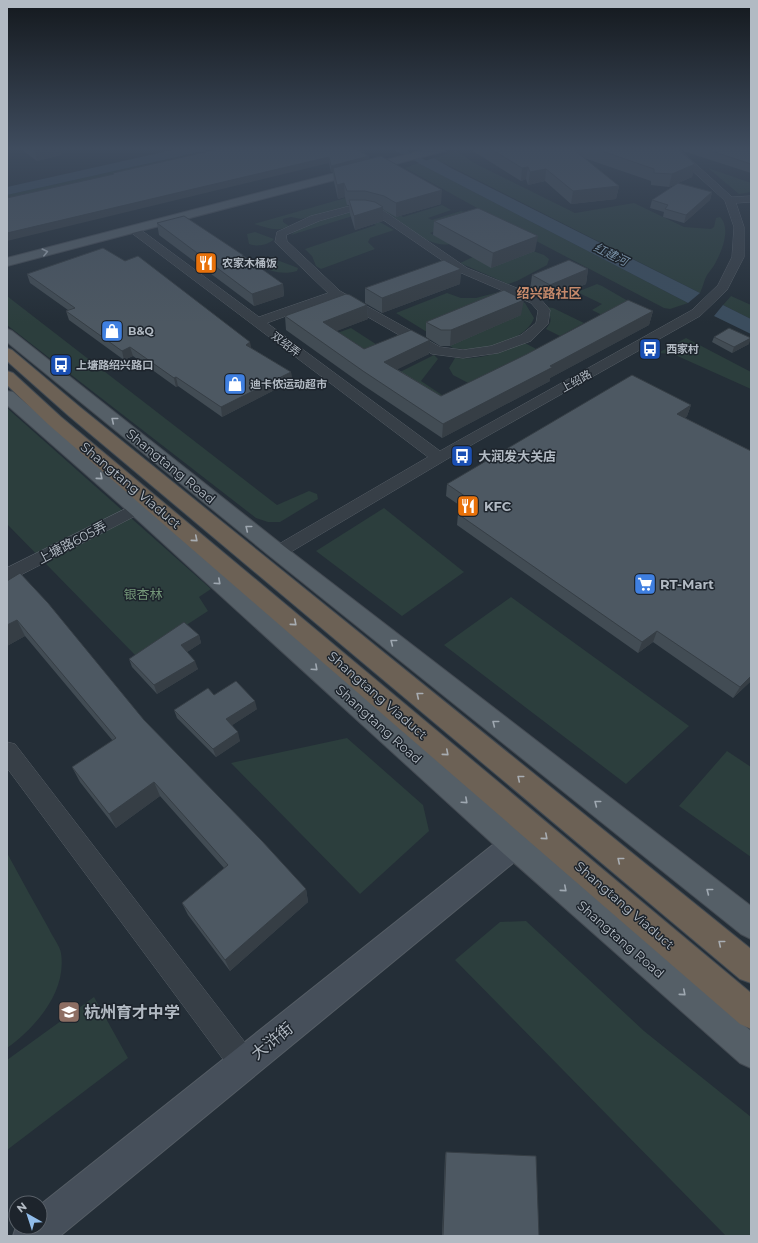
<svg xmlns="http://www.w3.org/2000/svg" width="758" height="1243" font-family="Montserrat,'Noto Sans SC',sans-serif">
<rect width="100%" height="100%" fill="#242e37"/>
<path fill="#2c3e3d" d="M213 149H240L7 202V195Z
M456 151 476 164 575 213 634 203 684 227 711 229 714 227 716 218 720 217C732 229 721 254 713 267 711 270 709 272 707 275 704 280 703 287 700 293L434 158Z
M418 163 688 303 670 309 664 308 540 243 405 168Z
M708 168 751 183V192L739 194Z
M377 189 346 207 301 219 291 217 283 219V222L289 226C277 233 266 227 254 224Z
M442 205 451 210 428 218 432 220 461 211 469 213 471 219 430 233 450 244C428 249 403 221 384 211 379 208 372 207 366 206H387L403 217Z
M354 211 367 215 394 230 370 238 368 242 375 249 321 269 316 266 312 256 305 249 376 225 356 215 291 235 302 225Z
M255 232 274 239C269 245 257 247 249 244L247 234Z
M527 249 544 255 549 259 547 265 517 281 508 284 460 263 473 257Z
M272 259 277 260 298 268 297 271C284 275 269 272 259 264Z
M597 284 602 286 628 301 602 315 592 310 602 304 577 292Z
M499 292 525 303 534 318C526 342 475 353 453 348L396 313 447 293 461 298H476Z
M7 296 277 505 309 491 317 494 318 499 280 522H268L256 518 7 325Z
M731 296 751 305V319L723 305Z
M546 307 553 308 584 323 560 336 546 329C553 320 551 317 546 307Z
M351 328 385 350 365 359 329 336Z
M686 338 751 372V389L673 354 658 353Z
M523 342 542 352 474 386 453 375 449 368 455 358C480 360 501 353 523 342Z
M434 355 438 359 421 381 451 401 440 406 394 375Z
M7 408 211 589 199 597 208 611 137 657 7 524Z
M384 508 464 572 402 616 316 551Z
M511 597 689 726 626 784 444 645Z
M347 738 423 805 429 831 360 894 231 763Z
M727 751 751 767V857L679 806Z
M7 853C21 879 35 904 49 929 52 936 60 946 61 953 67 992 36 1027 7 1048Z
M526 921 644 1031 751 1117V1236H726L455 960 500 922Z
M94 997 128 1058 7 1150V1060Z"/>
<path fill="#3b4d5e" d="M177 149H213L7 195V187Z
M434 158 451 168 700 293 688 303 418 163Z
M723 305 751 319V334L714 316Z"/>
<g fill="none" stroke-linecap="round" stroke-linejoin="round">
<path fill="#3b4d5e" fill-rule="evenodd" d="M392 149H404L450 173 448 175H442Z"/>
<g stroke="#555d65" stroke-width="1">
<path id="street" d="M669 149H679L732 197 751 196V202L736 203 744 227V257L727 290 700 316 459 452 284 556 278 558 272 556 269 552 272 548 428 457 129 231 128 229 129 227H137L259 317 328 293 277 244 275 242 277 232 311 216 350 206H365L384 211 467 268 539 297 550 310 548 324 531 341 498 353 463 358 432 354 335 298 267 323 440 451 692 310 718 285 732 257 734 227 725 201ZM350 212H365L376 215 459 272 531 303 538 311 536 323 521 335 491 346 463 350 440 347 340 291 287 241 286 235 319 221Z
M137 503 143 504 145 508 143 512 7 582V568Z
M7 742 15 744 254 1054 258 1064 254 1074 244 1078 234 1074 7 768Z"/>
</g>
<g stroke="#555d65" stroke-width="2">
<path id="secondary" d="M514 832 524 836 528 845 524 854 60 1236H13L16 1227H40V1205L504 836Z"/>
</g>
<g stroke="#444b53" stroke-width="2">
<path id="primary" d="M428 149H446L445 151 7 266V258Z
M7 329 12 331 285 547 751 906V939L741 934 271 557 7 342Z
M7 391 13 392C261 603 504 819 751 1031V1068L740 1063 504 854 130 513 7 405Z"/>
</g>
<g stroke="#424a52" stroke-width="2">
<path id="highway" d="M7 348 12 350 81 408 751 949V983L740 979 69 416 7 361Z
M7 371 13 373 61 417 751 993V1029L740 1024 49 425 7 385Z"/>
</g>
<use href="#street" fill="#373f47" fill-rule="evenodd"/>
<use href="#secondary" fill="#464f5a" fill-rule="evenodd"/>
<use href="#primary" fill="#555f67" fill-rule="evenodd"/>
<use href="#highway" fill="#6c6155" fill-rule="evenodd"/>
</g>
<path fill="#424c54" d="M21 149H59L61 155 37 161Z
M218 149H365V152L362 153 369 156V159L441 204 396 217 384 210 383 209V221L355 230 350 214 349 205H347L345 197 338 199 334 182 333 172H331L329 163 114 174 113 173Z
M473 149H678L695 164 692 177 669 187 651 185V181L584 158 619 186 616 199 571 204 545 181 528 185 526 179 521 181 473 151Z
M681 149H751V173L683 151Z
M712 192 710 200 684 223 663 217 664 212 650 208 652 200Z
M434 221 535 251 491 268 433 235Z
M157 223 243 255V256L283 284 284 296 254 306 159 235Z
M461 269 460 284 382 313 365 303V288Z
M588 269 586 284 548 300 530 290 532 275Z
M27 274 251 348 291 372 292 381 222 417 178 386 176 387 133 356 124 360 69 320 66 311 68 310 30 283Z
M367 305 368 319 336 331 364 349 429 354 397 369 441 396 653 311 649 325 550 378V381L442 438 363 385 286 330 285 316Z
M521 315 450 346H440L426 337V322Z
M714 337 749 344 732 353 712 342Z
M691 405 687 416 685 418 751 451V681L733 698 653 642 638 653 457 525 458 514 465 509 446 496 447 484Z
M7 581 144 720 306 889 308 902 230 971 188 915 182 903 224 868 160 796 116 828 80 782 72 767 113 741 25 636 7 646Z
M199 635 201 643 187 652 198 669 157 694 132 667 129 659Z
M214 695 257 709 232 725 240 741 216 757 177 718 174 710Z
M446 1152 539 1236H442L445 1156Z"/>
<path fill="#363e45" d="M37 149H59L61 155 37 161 34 150Z
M353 149H365V152L353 155Z
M369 156V163L333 168V172H331V166Z
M329 157V163L7 241V233Z
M695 164 692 177 669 187 672 174Z
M528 167 526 179 521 181 522 168Z
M546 169 545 181 528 185 530 172Z
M344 183 345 197 338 199 337 185Z
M619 186 616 199 571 204 573 191Z
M442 190 441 204 396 217V203Z
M712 192 710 200 684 223 686 215Z
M383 207V221L355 230 354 216Z
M538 236 535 251 491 268 493 253Z
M461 269 460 284 382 313V298Z
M588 269 586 284 548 300 550 285Z
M283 284 284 296 254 306 252 294Z
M524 300 521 315 450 346 451 330Z
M367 305 368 319 324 336 323 322Z
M653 311 649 325 550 378V381L442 438 443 424 550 366Z
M751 338 749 344 732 353 734 347Z
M430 340 429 354 384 376V362Z
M250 342 252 351 246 345Z
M130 347 133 356 124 360 122 351Z
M291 372 292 381 222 417 221 407Z
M176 377 178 386 176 387 174 378Z
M691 405 687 416 673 425 677 414Z
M17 620 25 636 7 646V625Z
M657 631 653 642 638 653 642 642Z
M199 635 201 643 184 654 181 645Z
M195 661 198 669 157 694 154 685Z
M751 676V681L733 698 740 687Z
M255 701 257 709 228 728 226 719Z
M238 732 240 741 216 757 213 749Z
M154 782 160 796 116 828 109 814Z
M306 889 308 902 230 971 225 960Z"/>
<path fill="#4d5862" stroke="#363e45" d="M218 149H355L369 156 331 166 329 157 7 233V198L114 174 113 173Z
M491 149H573L619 186 573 191 546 169 530 172 528 167 522 168Z
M596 149H678L695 164 672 174 654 173V169Z
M705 149H751V164Z
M381 156 442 190 396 203 384 196 365 191H347L344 183 337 185 333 168Z
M678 183 712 192 686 215 665 209 668 205 652 200Z
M349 200H365L375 202 383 207 354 216Z
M478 208 538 236 493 253 434 221Z
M184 216 243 255H242L283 284 252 294 157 223Z
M103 248 125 261 138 256 250 342 246 345 291 372 221 407 176 377 174 378 130 347 122 351 66 311 75 308 27 274Z
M444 260 461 269 382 298 365 288Z
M569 260 588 269 550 285 532 275Z
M504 290 524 300 451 330H441L426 322Z
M346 294 350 295 367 305 323 322 364 349 411 330 430 340 384 362 441 396 527 354 628 300 653 311 550 366 553 367 443 424 363 371 285 316Z
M729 328 751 338 734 347 714 337Z
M632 375 691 405 677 414 751 451V676L740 687 657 631 642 642 458 514 475 503 447 484Z
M20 573 48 603 144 720 262 841 306 889 225 960 182 903 228 865 154 782 109 814 72 767 116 738 17 620 7 625V581Z
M184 622 199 635 181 645 195 661 154 685 129 659Z
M236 681 255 701 226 719 238 732 213 749 174 710 208 688 214 695Z
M446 1152 536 1156 539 1236H443Z"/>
<defs><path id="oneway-chevron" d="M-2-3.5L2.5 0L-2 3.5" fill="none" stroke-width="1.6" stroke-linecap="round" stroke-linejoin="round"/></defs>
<g stroke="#9fa8b1">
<use href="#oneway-chevron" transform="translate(45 252) rotate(-14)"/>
<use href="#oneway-chevron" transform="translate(114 420) rotate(-141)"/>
<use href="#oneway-chevron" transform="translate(100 477) rotate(41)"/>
<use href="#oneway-chevron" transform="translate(248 528) rotate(-141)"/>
<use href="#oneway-chevron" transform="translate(218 582) rotate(42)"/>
<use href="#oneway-chevron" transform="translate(393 642) rotate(-142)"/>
<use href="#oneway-chevron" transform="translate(315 668) rotate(42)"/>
<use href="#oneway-chevron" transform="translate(495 723) rotate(-142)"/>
<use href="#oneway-chevron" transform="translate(465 801) rotate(42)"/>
<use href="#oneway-chevron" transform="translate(597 803) rotate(-142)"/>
<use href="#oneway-chevron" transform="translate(564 889) rotate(41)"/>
<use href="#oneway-chevron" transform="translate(709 891) rotate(-142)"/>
<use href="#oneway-chevron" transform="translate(683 993) rotate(41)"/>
</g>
<g stroke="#a8adb2">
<use href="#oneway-chevron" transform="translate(195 539) rotate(40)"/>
<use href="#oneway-chevron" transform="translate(294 623) rotate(41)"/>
<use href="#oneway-chevron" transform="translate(419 695) rotate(-141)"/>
<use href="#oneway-chevron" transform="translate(446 753) rotate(41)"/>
<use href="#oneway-chevron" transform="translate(520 778) rotate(-141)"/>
<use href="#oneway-chevron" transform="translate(545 837) rotate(41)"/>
<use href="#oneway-chevron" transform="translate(620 860) rotate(-141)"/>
<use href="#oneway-chevron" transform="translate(721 943) rotate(-141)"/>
</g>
<linearGradient id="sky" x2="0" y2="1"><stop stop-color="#14191e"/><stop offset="0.46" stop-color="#3f4c5e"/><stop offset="1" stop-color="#3f4c5e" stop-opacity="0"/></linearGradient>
<rect width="758" height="323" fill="url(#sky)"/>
<defs>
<g id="restaurant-square" transform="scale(1.15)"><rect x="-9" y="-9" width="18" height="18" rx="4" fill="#e8710a" stroke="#1d242c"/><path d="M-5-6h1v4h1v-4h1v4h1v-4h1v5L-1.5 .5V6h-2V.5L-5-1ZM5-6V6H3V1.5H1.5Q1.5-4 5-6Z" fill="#fff"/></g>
<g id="shop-square" transform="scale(1.15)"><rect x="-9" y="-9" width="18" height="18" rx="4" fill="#3f7fe0" stroke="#1d242c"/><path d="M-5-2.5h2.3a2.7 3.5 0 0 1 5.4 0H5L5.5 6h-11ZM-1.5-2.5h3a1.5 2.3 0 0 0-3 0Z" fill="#fff"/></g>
<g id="bus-square" transform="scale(1.15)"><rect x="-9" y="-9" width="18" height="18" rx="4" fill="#1a4fb4" stroke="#1d242c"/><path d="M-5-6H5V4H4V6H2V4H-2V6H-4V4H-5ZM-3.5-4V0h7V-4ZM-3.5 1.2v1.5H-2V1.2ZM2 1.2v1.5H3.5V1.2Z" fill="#fff"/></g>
<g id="supermarket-square" transform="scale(1.15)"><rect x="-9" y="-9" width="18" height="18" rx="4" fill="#3f7fe0" stroke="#1d242c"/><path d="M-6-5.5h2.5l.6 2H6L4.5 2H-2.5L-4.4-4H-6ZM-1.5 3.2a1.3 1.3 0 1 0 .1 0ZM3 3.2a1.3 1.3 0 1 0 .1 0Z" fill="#fff"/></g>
<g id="school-square" transform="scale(1.15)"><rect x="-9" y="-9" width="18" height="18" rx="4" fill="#8d6e63" stroke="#1d242c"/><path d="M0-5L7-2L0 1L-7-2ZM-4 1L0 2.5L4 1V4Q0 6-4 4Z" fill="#fff"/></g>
</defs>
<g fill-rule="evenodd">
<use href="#restaurant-square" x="206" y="263"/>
<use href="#shop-square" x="112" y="331"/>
<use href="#bus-square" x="650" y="349"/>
<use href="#bus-square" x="61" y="365"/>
<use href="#shop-square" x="235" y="384"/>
<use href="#bus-square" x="462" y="456"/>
<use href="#restaurant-square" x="468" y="506"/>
<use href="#supermarket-square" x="645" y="584"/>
<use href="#school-square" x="69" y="1012"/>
</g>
<g text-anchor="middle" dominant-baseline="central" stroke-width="3" stroke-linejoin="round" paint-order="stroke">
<g font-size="11" font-weight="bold" fill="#b2bac3" stroke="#1d242c" text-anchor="start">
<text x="222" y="263">农家木桶饭</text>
<text x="128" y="331">B&amp;Q</text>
<text x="666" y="349">西家村</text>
<text x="76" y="365">上塘路绍兴路口</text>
<text x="250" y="384">迪卡侬运动超市</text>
</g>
<g font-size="11" fill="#b2bac3" stroke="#1d242c">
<text transform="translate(286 344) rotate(37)">双绍弄</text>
<text transform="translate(576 381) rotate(-29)">上绍路</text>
</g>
<g font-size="12" font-style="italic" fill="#768ea3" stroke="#1d242c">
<text transform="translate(611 254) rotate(26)">红建河</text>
</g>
<g font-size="13" font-weight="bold" fill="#c68a6b" stroke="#1d242c">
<text x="549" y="293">绍兴路社区</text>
</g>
<g font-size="13" font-weight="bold" fill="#b2bac3" stroke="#1d242c" text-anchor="start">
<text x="478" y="456">大润发大关店</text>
<text x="484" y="506">KFC</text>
<text x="660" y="584">RT-Mart</text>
</g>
<g font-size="13" fill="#b2bac3" stroke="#1d242c">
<text transform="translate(171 466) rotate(39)">Shangtang Road</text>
<text transform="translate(131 485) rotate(40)">Shangtang Viaduct</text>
<text transform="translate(72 542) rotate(-28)">上塘路605弄</text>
<text transform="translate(378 695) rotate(41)">Shangtang Viaduct</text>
<text transform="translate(379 724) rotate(42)">Shangtang Road</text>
<text transform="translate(625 905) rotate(41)">Shangtang Viaduct</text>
<text transform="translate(621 939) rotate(41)">Shangtang Road</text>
</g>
<g font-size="13" fill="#739678" stroke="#1d242c">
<text x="143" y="594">银杏林</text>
</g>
<g font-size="16" font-weight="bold" fill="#b2bac3" stroke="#1d242c" text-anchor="start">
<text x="84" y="1012">杭州育才中学</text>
</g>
<g font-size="16" fill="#b2bac3" stroke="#1d242c">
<text transform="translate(272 1041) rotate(-39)">大浒街</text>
</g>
</g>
<rect width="758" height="1243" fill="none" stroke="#b2bac3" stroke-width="16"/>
<g transform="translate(28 1215) rotate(321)"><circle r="19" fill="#1d242c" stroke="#596068"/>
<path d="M0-3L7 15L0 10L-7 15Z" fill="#90bcea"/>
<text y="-6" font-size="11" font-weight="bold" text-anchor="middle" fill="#b2bac3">N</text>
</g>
</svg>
